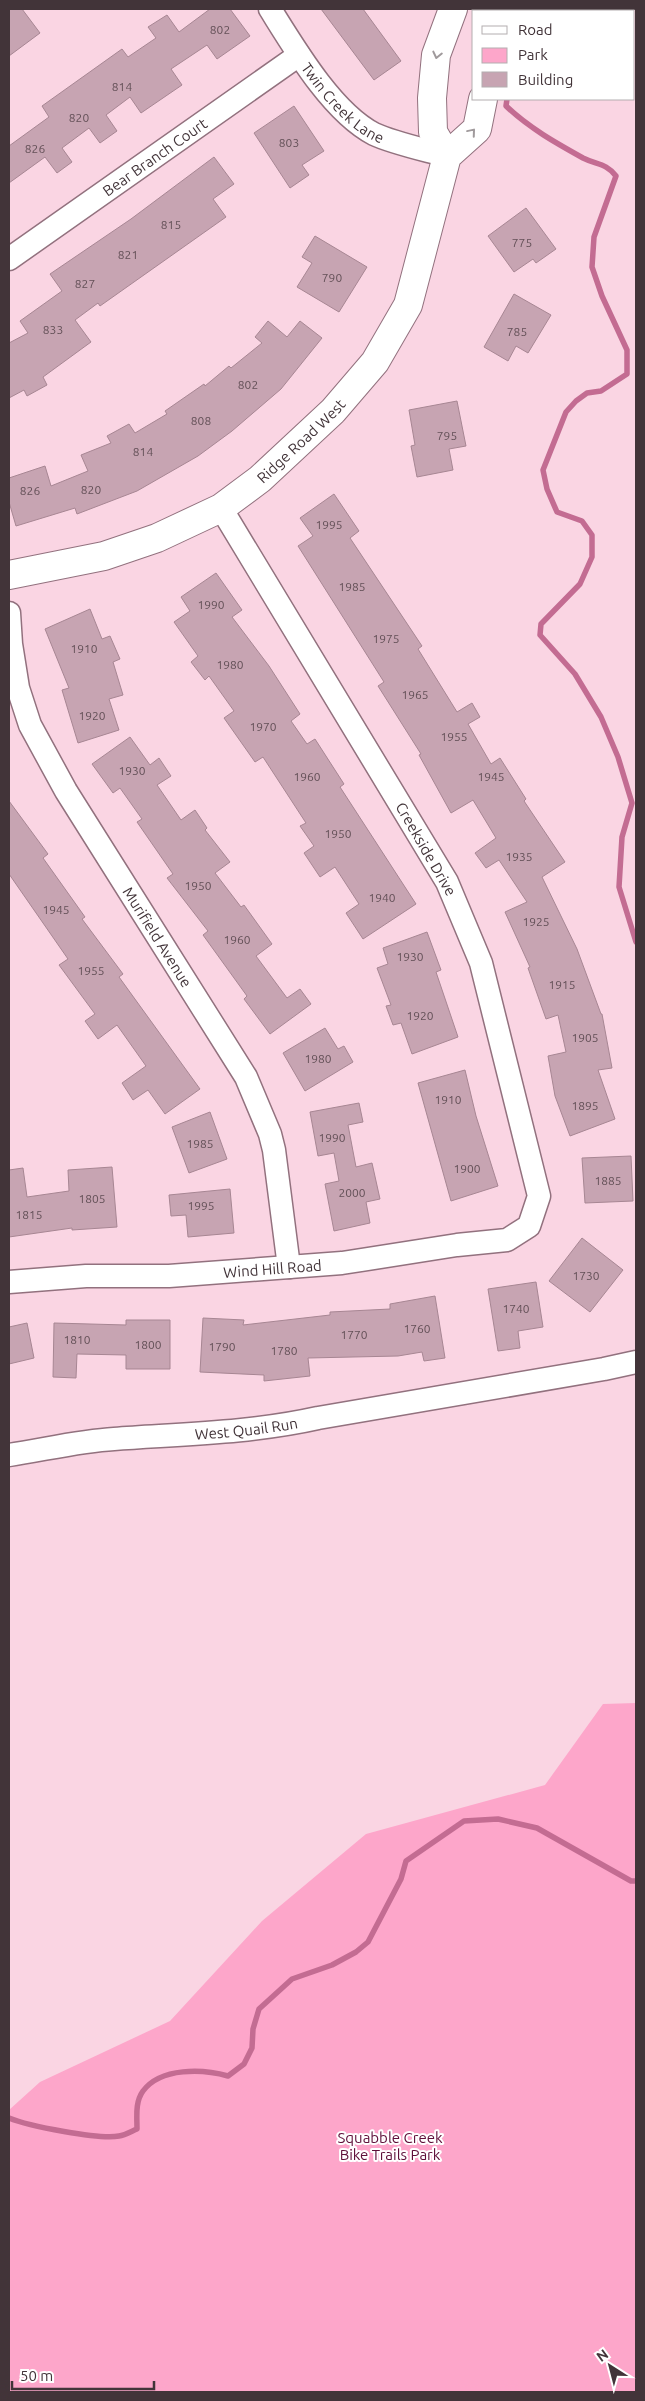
<svg xmlns="http://www.w3.org/2000/svg" width="645" height="2401" font-family="Ubuntu,sans-serif">
<rect width="100%" height="100%" fill="#fad5e3"/>
<path fill="#fda6ca" d="M636 1703V2392H9V2110L40 2082 170 2021 262 1921 366 1834 545 1785 603 1704Z"/>
<g fill="none" stroke-linecap="round" stroke-linejoin="round">
<path stroke="#c36c92" stroke-width="5.5" d="M523 11V9
M507 99 506 106C529 128 556 143 583 158 597 165 606 163 616 176L594 237 592 267 602 296 627 350V374L601 391 587 393 576 401 566 412 543 470 547 489 557 512 582 521 592 535V557L580 584 541 624 540 635 575 674 601 717 618 757 632 803 622 837 619 887 636 942
M9 2118C28 2126 100 2140 119 2136 125 2135 132 2131 137 2129 137 2116 135 2102 143 2091 161 2067 203 2069 228 2076L244 2064 252 2048 253 2029 259 2009 292 1979 332 1965 356 1952 368 1942 401 1879 406 1861 464 1821 498 1819 537 1828 631 1881H636"/>
</g>
<path fill="#c7a4b2" stroke="#a78693" d="M9 9H22L40 33 9 56Z
M210 9H230L250 36 217 59 207 45 171 69 182 85 141 113 130 97 106 115 117 131 100 143 89 128 62 148 72 162 57 173 45 157 9 183V146L49 117 42 106 122 49 128 57 156 38 148 27 167 15 179 32Z
M321 9H363L401 61 374 80Z
M294 106 324 151 302 165 309 175 290 188 254 133Z
M214 157 234 184 213 199 226 217 100 306 98 303 75 320 91 342 43 377 47 385 27 396 24 390 9 398V343L28 333 20 321 62 291 50 274 131 219Z
M526 208 556 249 536 263 533 259 514 272 488 236Z
M315 236 367 267 339 312 297 287 312 263 302 257Z
M514 294 551 315 528 353 516 346 508 361 484 347Z
M268 321 287 337 300 321 322 338 281 389 232 431 198 456 137 491 77 514 75 508 16 526 9 502V478L45 466 51 486 88 471 81 455 111 443 107 436 129 424 135 433 167 414 165 411 204 384 205 386 229 366 231 368 262 343 255 337Z
M457 401 466 446 449 449 453 470 417 477 411 446 415 445 409 410Z
M334 494 359 531 350 538 422 646 418 649 457 712 472 703 480 717 468 724 491 764 500 758 526 799 524 801 565 862 542 877 577 949 601 1014H602L612 1068 598 1070 615 1119 570 1136 555 1096 548 1056 566 1052 558 1015 546 1019 528 968 530 967 505 912 527 902 499 860 486 868 475 853 496 838 473 800 451 813 419 755 421 754 378 686 384 682 298 546 313 536 300 518Z
M216 573 242 610 232 617 269 666 300 714 291 721 307 744 315 739 344 784 340 787 416 904 363 939 346 913 359 904 335 867 320 877 304 853 314 846 300 826 306 823 263 757 255 762 224 718 234 711 209 676 205 680 191 662 198 656 174 622 190 611 181 597Z
M90 609 102 639 110 636 120 659 113 662 123 695 109 699 119 730 78 743 62 690 69 688 45 629Z
M130 737 150 765 159 758 171 776 157 785 181 820 195 810 207 828 205 830 230 862 215 873 241 907 244 905 272 944 256 956 287 998 300 989 311 1004 270 1034 244 999 247 996 203 935 208 931 167 878 173 874 137 822 142 819 120 788 113 793 92 764Z
M9 801 48 854 43 858 85 917 82 919 123 974 119 977 200 1089 165 1114 148 1090 133 1100 122 1083 146 1066 117 1025 98 1039 85 1021 95 1014 59 965 68 959 9 874Z
M427 932 441 970 436 972 458 1037 412 1054 401 1023 393 1025 386 1006 391 1005 377 968 388 964 383 948Z
M325 1028 338 1049 344 1046 353 1062 305 1091 283 1053Z
M465 1070 476 1116 498 1186 451 1201 418 1083Z
M359 1103 363 1122 348 1125 356 1167 372 1163 380 1199 366 1202 370 1223 334 1231 325 1184 339 1181 334 1153 318 1156 310 1112Z
M210 1112 227 1159 189 1173 172 1127Z
M631 1156 633 1201 585 1203 582 1158Z
M112 1167 117 1227 72 1230V1228L9 1237V1170L23 1168 27 1197 69 1191 68 1170Z
M230 1189 234 1233 188 1237 186 1215 171 1216 169 1195Z
M582 1238 623 1270 590 1312 549 1281Z
M536 1282 543 1327 518 1331 520 1348 498 1351 488 1289Z
M435 1296 445 1358 424 1361 422 1352 398 1356 308 1358 310 1376 264 1381V1375L200 1372 203 1318 244 1320 243 1325 330 1315V1312L390 1309V1304Z
M126 1320H170V1369H126V1355L77 1354 76 1378 53 1377 54 1323 126 1325Z
M27 1323 34 1358 9 1364V1327Z"/>
<g fill="none" stroke-linecap="round" stroke-linejoin="round">
<g stroke="#92717e" stroke-width="25">
<g id="minor">
<path id="s1" d="M270 9C295 49 332 112 374 134 393 143 426 150 447 156"/>
<path id="s2" d="M9 259 299 55"/>
<path id="s3" d="M9 613 11 644 18 688 30 725 66 791 246 1077 270 1134 274 1150 289 1267"/>
<path id="s4" d="M9 1282 86 1276H169L342 1263 457 1245 507 1240 529 1226 539 1196 481 963 447 882 221 508"/>
<path id="s5" d="M9 1455C43 1450 79 1441 114 1439 182 1434 251 1433 318 1418L604 1369 636 1362"/>
</g>
</g>
<g stroke="#92717e" stroke-width="30">
<g id="tertiary">
<path d="M501 11V9"/>
<path d="M447 156 433 132 432 98 436 55 453 9"/>
<path id="s6" d="M9 575 104 556 157 538 221 508 260 479 333 411 375 362 408 305 447 156 477 129 483 99"/>
</g>
</g>
<use href="#minor" stroke="#fff" stroke-width="22"/>
<use href="#tertiary" stroke="#fff" stroke-width="28"/>
</g>
<defs><path id="oneway-chevron" d="M-2-3.5L2.5 0L-2 3.5" fill="none" stroke-width="1.6" stroke-linecap="round" stroke-linejoin="round" transform="scale(1.25)"/></defs>
<g stroke="#a09a9c">
<use href="#oneway-chevron" transform="translate(437 55) rotate(103)"/>
<use href="#oneway-chevron" transform="translate(472 132) rotate(-50)"/>
</g>
<g text-anchor="middle" dominant-baseline="central" stroke-width="4" stroke-linejoin="round" paint-order="stroke">
<g font-size="12" fill="#635057">
<text x="220" y="29">802</text>
<text x="122" y="86">814</text>
<text x="79" y="117">820</text>
<text x="289" y="142">803</text>
<text x="35" y="148">826</text>
<text x="171" y="224">815</text>
<text x="522" y="242">775</text>
<text x="128" y="254">821</text>
<text x="332" y="277">790</text>
<text x="85" y="283">827</text>
<text x="53" y="329">833</text>
<text x="517" y="331">785</text>
<text x="248" y="384">802</text>
<text x="201" y="420">808</text>
<text x="447" y="435">795</text>
<text x="143" y="451">814</text>
<text x="91" y="489">820</text>
<text x="30" y="490">826</text>
<text x="329" y="524">1995</text>
<text x="352" y="586">1985</text>
<text x="211" y="604">1990</text>
<text x="386" y="638">1975</text>
<text x="84" y="648">1910</text>
<text x="230" y="664">1980</text>
<text x="415" y="694">1965</text>
<text x="92" y="715">1920</text>
<text x="263" y="726">1970</text>
<text x="454" y="736">1955</text>
<text x="132" y="770">1930</text>
<text x="307" y="776">1960</text>
<text x="491" y="776">1945</text>
<text x="338" y="833">1950</text>
<text x="519" y="856">1935</text>
<text x="198" y="885">1950</text>
<text x="382" y="897">1940</text>
<text x="56" y="909">1945</text>
<text x="536" y="921">1925</text>
<text x="237" y="939">1960</text>
<text x="410" y="956">1930</text>
<text x="91" y="970">1955</text>
<text x="562" y="984">1915</text>
<text x="420" y="1015">1920</text>
<text x="585" y="1037">1905</text>
<text x="318" y="1058">1980</text>
<text x="448" y="1099">1910</text>
<text x="585" y="1105">1895</text>
<text x="332" y="1137">1990</text>
<text x="200" y="1143">1985</text>
<text x="467" y="1168">1900</text>
<text x="608" y="1180">1885</text>
<text x="352" y="1192">2000</text>
<text x="92" y="1198">1805</text>
<text x="201" y="1205">1995</text>
<text x="29" y="1214">1815</text>
<text x="586" y="1275">1730</text>
<text x="516" y="1308">1740</text>
<text x="417" y="1328">1760</text>
<text x="354" y="1334">1770</text>
<text x="77" y="1339">1810</text>
<text x="148" y="1344">1800</text>
<text x="222" y="1346">1790</text>
<text x="284" y="1350">1780</text>
</g>
<g font-size="15" fill="#423439" stroke="#fff">
<text stroke="none"><textPath href="#s1" startOffset="120">Twin Creek Lane</textPath></text>
<text stroke="none"><textPath href="#s2" startOffset="178">Bear Branch Court</textPath></text>
<text stroke="none"><textPath href="#s6" startOffset="328">Ridge Road West</textPath></text>
<text transform="translate(426 849) rotate(60)">Creekside Drive</text>
<text stroke="none"><textPath href="#s3" startOffset="362">Murifield Avenue</textPath></text>
<text stroke="none"><textPath href="#s4" startOffset="264">Wind Hill Road</textPath></text>
<text stroke="none"><textPath href="#s5" startOffset="239">West Quail Run</textPath></text>
</g>
<g font-size="15" fill="#5e0f39" stroke="#fff">
<text x="390" y="2137">Squabble Creek<tspan x="390" dy="17">Bike Trails Park</tspan></text>
</g>
</g>
<rect width="645" height="2401" fill="none" stroke="#423439" stroke-width="20"/>
<rect x="472" y="10" width="162" height="90" fill="#ffffff" stroke="#b3aeb0"/>
<rect x="482" y="26" width="25" height="8" fill="#ffffff" stroke="#b3aeb0"/>
<text x="518" y="35" font-size="15" fill="#423439">Road</text>
<rect x="482" y="48" width="25" height="15" fill="#fda6ca" stroke="#b3aeb0"/>
<text x="518" y="60" font-size="15" fill="#423439">Park</text>
<rect x="482" y="72" width="25" height="15" fill="#c7a4b2" stroke="#b3aeb0"/>
<text x="518" y="85" font-size="15" fill="#423439">Building</text>
<g transform="translate(610 2366) rotate(324)" stroke="#ffffff" stroke-width="4" paint-order="stroke">
<path d="M0-4L9 19L0 12L-9 19Z" fill="#423439"/>
<text y="-8" font-size="14" font-weight="bold" text-anchor="middle" fill="#423439">N</text>
</g>
<path d="M12 2381v8h142v-8" fill="none" stroke="#423439" stroke-width="2.5"/>
<text x="20" y="2381" font-size="15" fill="#423439" stroke="#ffffff" stroke-width="4" paint-order="stroke">50 m</text>
</svg>
